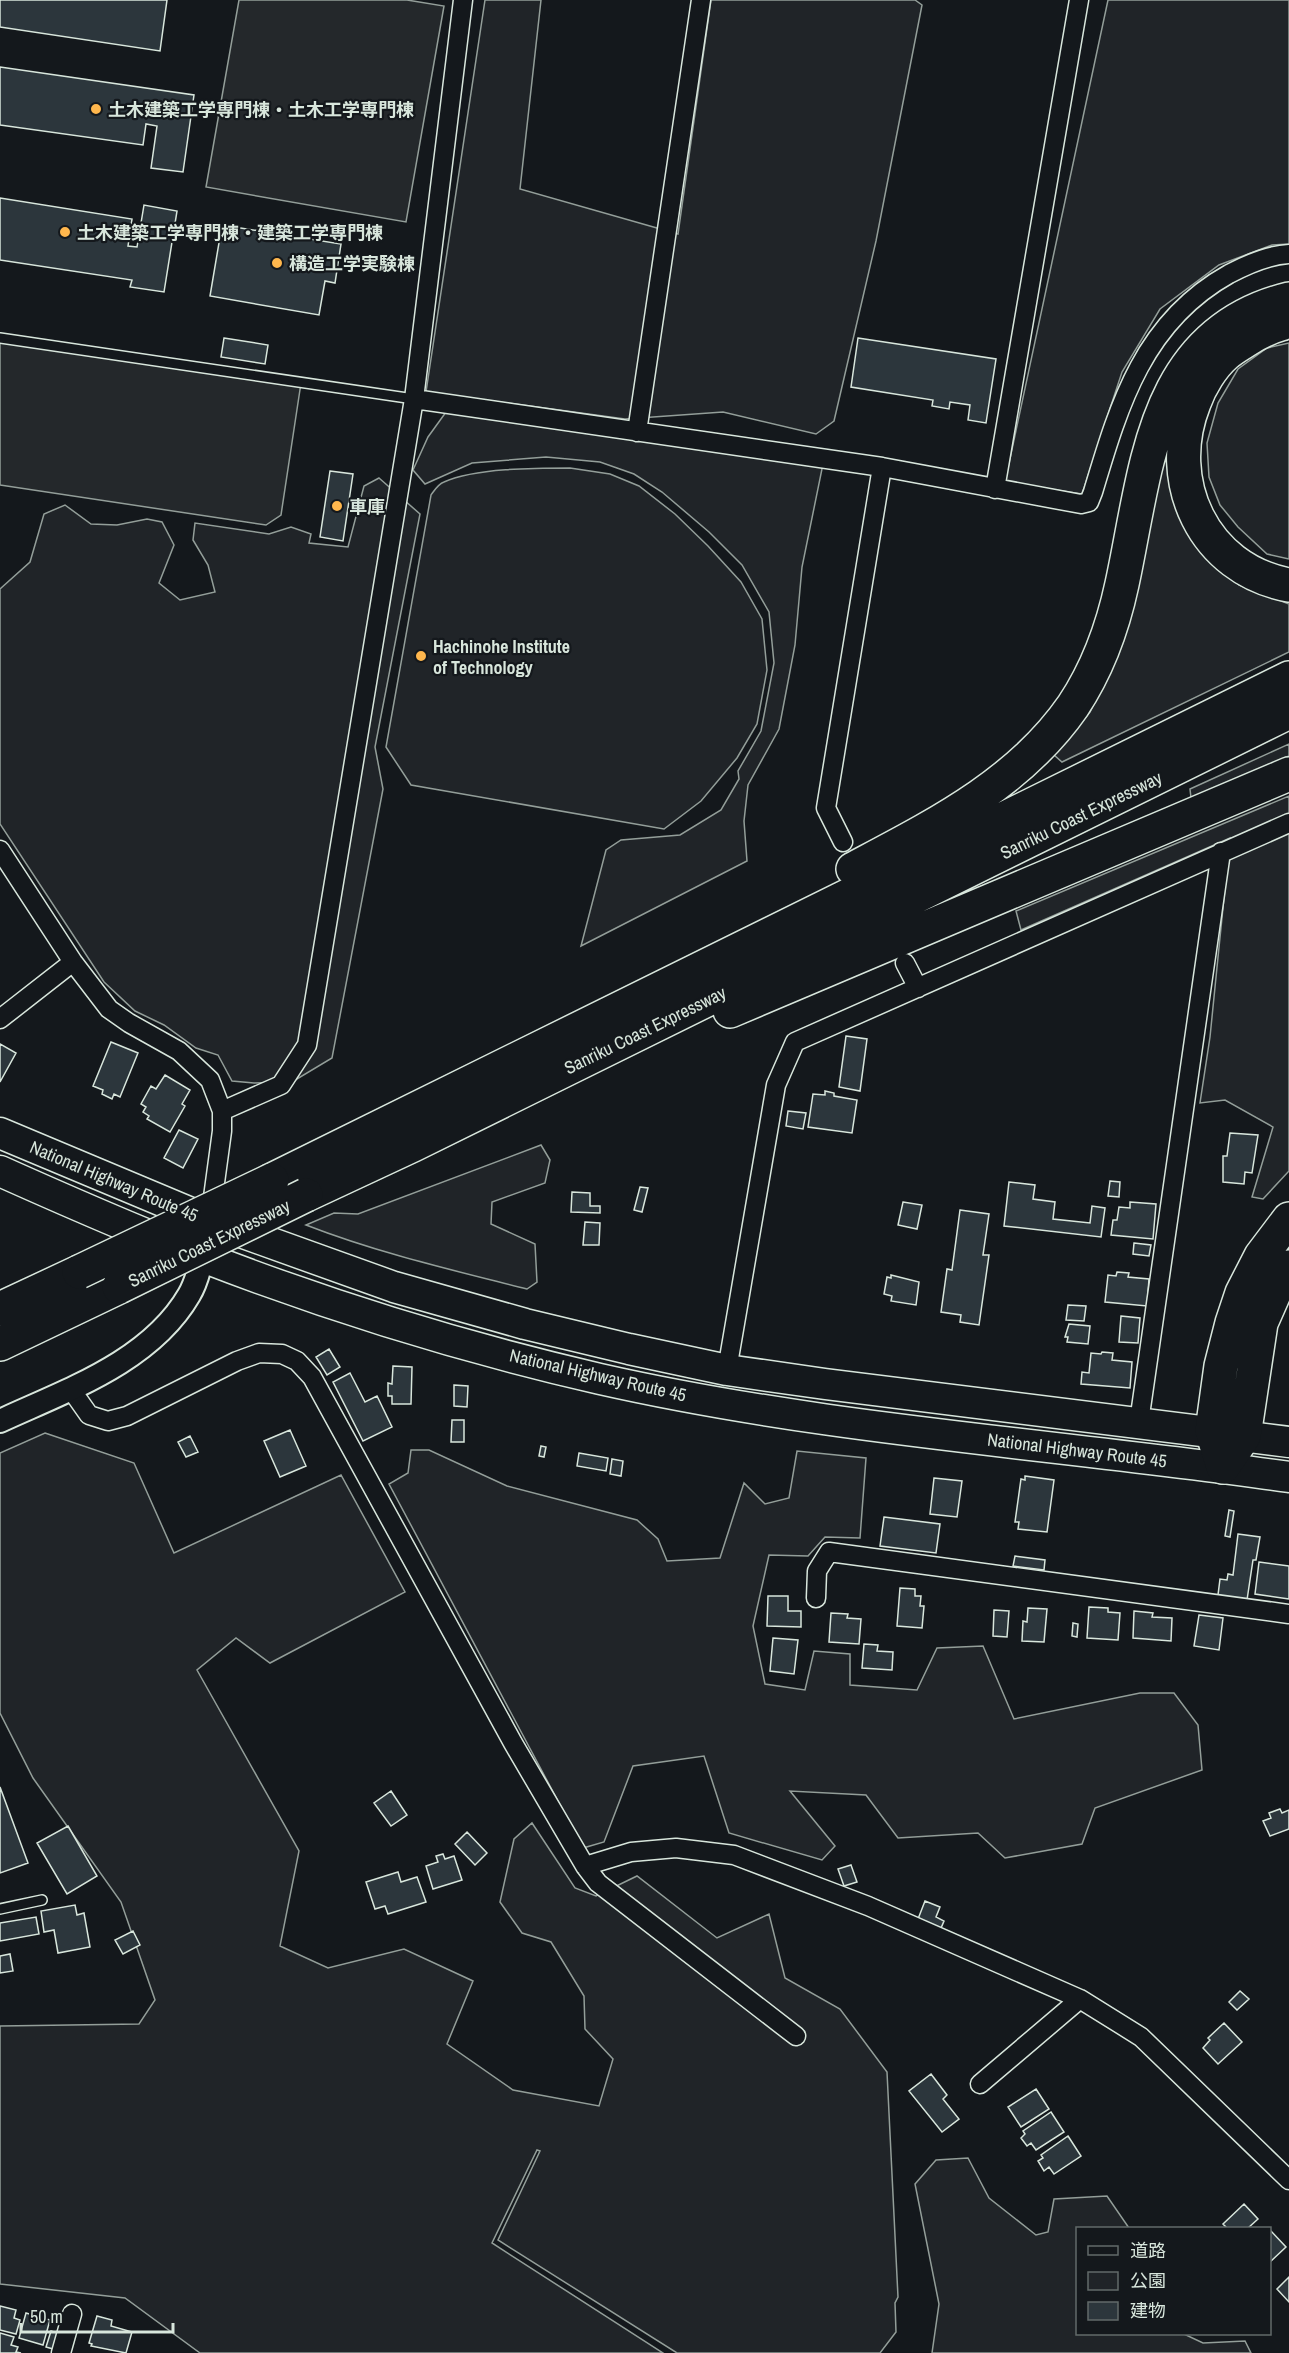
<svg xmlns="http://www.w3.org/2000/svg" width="1289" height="2353" font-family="'Archivo Narrow','Noto Sans JP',sans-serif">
<rect width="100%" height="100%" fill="#14181c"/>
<path fill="#202428" stroke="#939e99" stroke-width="1.5" d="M485 0H541L520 189 678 234 711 0H915L922 5 876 241 834 421 816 434 723 412 625 419 426 392Z
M1108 0H1289V244L1272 245 1219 265 1160 309 1122 372 1082 494 1005 482Z
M1289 343V559L1267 554 1238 527 1220 505 1209 477 1207 443 1218 403 1238 369 1267 348Z
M446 412 823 464 802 567 795 645 779 729 748 785 744 821 747 861 581 946 606 850 621 840 680 835 721 810 739 779 738 771 761 731 774 663 769 612 742 565 709 532 662 492 634 474 600 462 546 457 472 463 425 484 413 470 428 437Z
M1161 456 1171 459 1200 547 1239 585 1289 604V652L1062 762 1054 755 1090 712 1116 659 1136 590Z
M570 468 610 474 639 486 675 514 708 546 741 582 762 619 767 670 757 724 737 758 701 801 664 829 411 785 386 747 431 495C434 491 438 484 444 482 475 468 535 468 570 468Z
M379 478 420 514 375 747 383 789 332 1058 292 1082 254 1083 232 1081 218 1055 196 1048 164 1025 135 1011 104 982 0 824V589L30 562 44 514 65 505 91 524 117 525 147 519 162 522 174 545 159 583 180 600 215 592 208 565 193 540 195 523 269 534 291 527 311 534 309 543 348 547 364 486Z
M1289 744V756L1191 798 1190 789Z
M1289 796V1171L1263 1199 1252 1197 1273 1127 1225 1100 1200 1103 1210 1037 1230 838 1021 930 1016 911Z
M541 1145 550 1160 545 1183 492 1202 491 1224 535 1244 537 1282 527 1289C452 1270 378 1253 306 1225L334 1213 358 1214Z
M45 1433 134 1463 174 1553 341 1475 405 1592 270 1663 236 1638 197 1670 299 1851 280 1946 328 1968 404 1949 473 1981 447 2044 513 2090 599 2106 613 2059 585 2029 584 1996 551 1942 522 1933 500 1902 514 1839 532 1823 575 1888 596 1896 637 1876 717 1938 769 1914 785 1978 840 2009 887 2072 898 2297 895 2303 896 2332 880 2353H677L498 2240 540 2151 537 2150 492 2243 663 2353H200L125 2298 0 2284V2026L139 2024 155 2000 121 1902 33 1778 0 1713V1453Z
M411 1450H429L507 1486 637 1520 658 1539 667 1561 720 1558 744 1483 765 1504 789 1498 797 1451 866 1458 860 1538 825 1537 808 1556 769 1555 753 1626 765 1684 805 1690 814 1651 850 1654V1685L917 1690 937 1648 983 1646 1014 1719 1140 1693H1174L1198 1725 1202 1770 1095 1808 1082 1844 1005 1858 978 1833 898 1838 866 1795 790 1791 835 1846 822 1860 729 1833 704 1756 633 1766 604 1842 583 1848 389 1484 408 1473Z
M968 2158 989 2198 1036 2235 1048 2232 1054 2199 1107 2196 1129 2228H1078V2334H1184L1203 2343 1245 2341 1251 2353H932L939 2304 915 2184 936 2160Z"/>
<path fill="#24282b" stroke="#939e99" stroke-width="1.5" d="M239 0H407L444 6 406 222 206 187Z
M0 339 301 383 281 515 266 525 0 485Z"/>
<path fill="#2c363c" stroke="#d8e6dc" stroke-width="1.5" d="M0 0H167L160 51 0 27Z
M0 67 194 95 183 172 151 168 157 126 146 124 143 145 0 125Z
M0 198 132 219 128 246 137 247 144 205 177 211 164 292 130 287 132 280 0 260Z
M222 225 341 244 335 283 325 281 319 315 210 296Z
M224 338 268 345 265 364 221 357Z
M858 338 996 359 986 423 968 420 970 405 950 402 949 409 932 406 933 400 851 387Z
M330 471 353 474 343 541 320 537Z
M846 1036 867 1039 860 1091 839 1087Z
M111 1042 138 1053 120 1097 114 1094 112 1099 102 1094 103 1090 93 1086Z
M0 1044 16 1053 0 1082Z
M165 1075 190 1090 182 1104 185 1106 170 1132 147 1119 149 1116 143 1112 146 1107 141 1104 151 1086 156 1089Z
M825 1091 834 1093V1096L857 1100 852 1133 808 1127 813 1094 825 1095Z
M788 1111 806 1113 803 1129 786 1126Z
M179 1130 198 1139 183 1168 164 1158Z
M1230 1133 1258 1135 1252 1173 1245 1172 1244 1184 1223 1182V1156H1227Z
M1110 1181 1120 1182 1119 1197 1108 1196Z
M1009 1182 1035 1185 1033 1199 1055 1202 1053 1219 1090 1223 1092 1206 1105 1208 1101 1237 1004 1226Z
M640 1187 648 1188 642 1212 634 1210Z
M572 1192 590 1193V1206H600V1213L571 1212Z
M903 1202 922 1205 917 1229 898 1225Z
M1130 1202 1156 1204 1153 1239 1111 1235 1113 1220H1117L1119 1207 1130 1208Z
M960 1210 989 1214 983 1255H989L979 1325 960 1322 961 1315 941 1312 947 1269 952 1270Z
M585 1222 600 1223 599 1245H583Z
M1134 1243 1151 1245 1149 1256 1133 1254Z
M1117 1272 1129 1273 1128 1277 1149 1279 1147 1306 1105 1302 1108 1275 1116 1276Z
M891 1275 919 1282 916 1305 891 1301 892 1296 884 1294 887 1277 891 1278Z
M1068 1305 1086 1306 1084 1321 1066 1320Z
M1121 1316 1140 1318 1138 1343 1119 1342Z
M1069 1324 1090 1326 1088 1344 1067 1342 1068 1337H1065Z
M329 1349 340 1367 327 1375 316 1357Z
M1102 1352 1113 1353 1112 1360 1132 1362 1130 1388 1081 1384 1082 1372 1089 1373 1091 1353 1101 1354Z
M393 1366 412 1367 411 1404H392V1396H388V1383L392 1384Z
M350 1373 365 1402 377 1396 392 1427 363 1441 333 1382Z
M454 1385 468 1386 467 1407 454 1406Z
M452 1420H464V1442H451Z
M290 1430 306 1466 280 1477 264 1441Z
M190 1436 198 1452 186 1457 178 1442Z
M541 1446 546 1447 544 1457 539 1456Z
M579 1453 608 1458 606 1471 577 1466Z
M612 1459 623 1461 621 1476 610 1474Z
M1025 1476 1054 1480 1047 1532 1018 1529 1019 1522H1015L1021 1479 1025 1480Z
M934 1478 962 1481 957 1517 930 1514Z
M1229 1510 1234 1511 1230 1537 1225 1536Z
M884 1517 940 1524 936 1553 880 1546Z
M1238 1534 1260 1537 1256 1560H1253L1247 1600 1218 1595 1220 1579 1227 1580 1228 1574 1233 1575Z
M1015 1556 1045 1560 1044 1570 1013 1566Z
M1259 1562 1289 1566V1599L1255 1594Z
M900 1588 915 1589V1596H921L920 1606H924L922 1628 897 1626Z
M768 1596H788V1611H801V1627L767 1626Z
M1089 1607 1108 1608V1612L1120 1613 1118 1640 1087 1638Z
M1028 1608 1047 1609 1044 1642 1022 1641 1023 1621 1027 1622Z
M994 1610 1009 1611 1007 1637 993 1636Z
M1134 1611 1153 1613 1152 1617 1172 1618 1171 1641 1133 1638Z
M831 1613 848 1614 847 1618 861 1619 859 1644 829 1642Z
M1199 1615 1223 1618 1219 1650 1194 1646Z
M1073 1623 1078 1624 1077 1637 1072 1636Z
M773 1638 798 1640 794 1674 770 1671Z
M864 1644 878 1645 877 1651 893 1652 892 1670 862 1668Z
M0 1787 28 1863 0 1873Z
M391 1791 407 1815 391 1826 374 1803Z
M1280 1809 1282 1813 1289 1810V1829L1270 1836 1263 1821 1271 1818 1269 1813Z
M68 1826 97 1876 67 1894 37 1843Z
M467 1832 487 1853 475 1865 455 1844Z
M443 1854 445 1859 454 1856 462 1880 433 1889 426 1866 438 1862 436 1856Z
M851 1865 857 1882 844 1886 838 1869Z
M398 1872 401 1882 417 1877 426 1902 388 1914 385 1906 375 1909 366 1882Z
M925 1901 940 1907 936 1917 944 1921 941 1928 918 1919Z
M75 1905 77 1915 84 1913 90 1947 58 1953 54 1930 44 1932 41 1911Z
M36 1917 39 1934 0 1941V1923Z
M133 1931 140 1945 123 1954 115 1940Z
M10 1954 13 1971 0 1973V1956Z
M1240 1991 1249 1999 1237 2010 1229 2002Z
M1224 2023 1242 2042 1218 2064 1203 2048 1210 2040 1208 2038Z
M931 2074 947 2095 943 2099 959 2119 942 2132 909 2091Z
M1036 2089 1049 2109 1021 2127 1008 2107Z
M1051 2112 1064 2132 1036 2150 1031 2143 1027 2146 1021 2138 1025 2134 1023 2131Z
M1068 2136 1081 2156 1054 2174 1049 2167 1044 2171 1038 2161 1043 2158 1041 2155Z
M1244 2204 1258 2219 1248 2228H1227L1223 2224Z
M1270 2230 1286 2247 1270 2262Z
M1289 2277V2302L1277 2289Z
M0 2306 16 2310 14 2318 20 2320 16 2334 0 2330Z
M26 2313 50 2320 43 2345 19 2338Z
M97 2316 112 2320 111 2326 132 2332 126 2353 91 2346 92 2344 89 2343Z
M51 2331 58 2333 53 2349 46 2347Z
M0 2333 14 2337 11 2345 18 2347 16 2352 21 2353H0Z"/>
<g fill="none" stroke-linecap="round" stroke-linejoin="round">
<g stroke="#d8e6dc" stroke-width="12">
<path id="service" d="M0 338 414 399
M0 1909 42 1900"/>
</g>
<g stroke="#d8e6dc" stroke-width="21">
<path id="minor" d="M414 399 882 467 1081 504 1089 502 1093 492C1119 405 1143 322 1229 274 1246 265 1269 255 1289 254
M637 432 701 0
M995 489 1079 0
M843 842 826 808 882 467
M0 850 73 962 109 1009 129 1023 179 1051 210 1080 222 1111V1131L211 1212
M905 963 918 988
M0 1019 73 962
M222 1111 281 1085 307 1045 414 399 463 0
M727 1370 776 1085 795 1042 1289 823
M70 1388 89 1415 108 1421 127 1416 237 1361 259 1353 282 1354 297 1361 312 1377 513 1743 585 1866 598 1883 796 2036
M1139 1422 1221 852
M816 1598 817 1571 829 1552 1289 1614
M585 1866 631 1852 676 1848 734 1855 868 1906 1080 1999 1141 2037 1289 2180
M980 2084 1080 1999
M61 2353 72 2314"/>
</g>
<g stroke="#d8e6dc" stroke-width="26">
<path id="tertiary" d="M0 1421C67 1390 150 1362 189 1295 198 1280 202 1259 205 1242"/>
</g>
<g stroke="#d8e6dc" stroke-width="33">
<path id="trunk" d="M0 1133 210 1221 394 1287 525 1324 629 1349 727 1370 825 1384 1289 1442
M0 1171C67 1201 135 1231 203 1257 332 1307 466 1348 600 1379 826 1430 1059 1444 1289 1477"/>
</g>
<g stroke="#d8e6dc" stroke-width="36">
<path id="motorway" d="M1281 324C1267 328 1257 333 1245 341 1239 345 1232 349 1226 354 1212 366 1200 386 1194 403 1163 481 1203 569 1289 585
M853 869C934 826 1019 784 1073 706 1097 670 1113 626 1122 584 1147 469 1151 333 1289 299
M730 1011 1289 774
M272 1180 1289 678
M306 1195 413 1145 1289 712
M0 1309 79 1272
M0 1344 119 1287
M1223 1467 1212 1431 1221 1366 1232 1323 1242 1293 1261 1256 1289 1219
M1223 1467 1244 1436 1261 1323 1280 1280 1289 1267"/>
</g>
<use href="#service" stroke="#14181c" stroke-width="9"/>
<use href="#minor" stroke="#14181c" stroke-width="18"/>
<use href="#tertiary" stroke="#14181c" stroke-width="22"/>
<use href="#trunk" stroke="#14181c" stroke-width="30"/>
<use href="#motorway" stroke="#14181c" stroke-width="33"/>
<g stroke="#d8e6dc" stroke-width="36" stroke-linecap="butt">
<path id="motorway-bridge" d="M79 1272 272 1180
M119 1287 306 1195"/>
</g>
<use href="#motorway-bridge" stroke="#14181c" stroke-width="33"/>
</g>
<g fill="#ffb74d" stroke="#14181c" stroke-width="2">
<circle cx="96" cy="109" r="6"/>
<circle cx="65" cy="232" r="6"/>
<circle cx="277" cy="263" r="6"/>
<circle cx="337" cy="506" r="6"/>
<circle cx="421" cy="656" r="6"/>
</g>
<g text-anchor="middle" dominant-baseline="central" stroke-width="4.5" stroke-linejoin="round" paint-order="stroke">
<g font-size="18" font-weight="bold" fill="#d8e6dc" stroke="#14181c" text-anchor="start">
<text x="108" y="109">土木建築工学専門棟・土木工学専門棟</text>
<text x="77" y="232">土木建築工学専門棟・建築工学専門棟</text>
<text x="289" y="263">構造工学実験棟</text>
<text x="349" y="506">車庫</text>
<text x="433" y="646">Hachinohe Institute<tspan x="433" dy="21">of Technology</tspan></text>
</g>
<g font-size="18" fill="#d8e6dc" stroke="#14181c">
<text transform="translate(1081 815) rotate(-26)">Sanriku Coast Expressway</text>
<text transform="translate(645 1030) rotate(-26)">Sanriku Coast Expressway</text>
<text transform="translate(114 1181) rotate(23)">National Highway Route 45</text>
<text transform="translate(209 1243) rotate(-26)">Sanriku Coast Expressway</text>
<text transform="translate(598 1375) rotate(13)">National Highway Route 45</text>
<text transform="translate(1077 1450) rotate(7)">National Highway Route 45</text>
</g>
</g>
<rect x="1076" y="2227" width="195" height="108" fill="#14181c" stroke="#626a69" stroke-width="1.5"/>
<rect x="1088" y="2246" width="30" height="9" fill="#14181c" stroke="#626a69" stroke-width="1.5"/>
<text x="1130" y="2257" font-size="18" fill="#d8e6dc">道路</text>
<rect x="1088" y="2272" width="30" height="18" fill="#202428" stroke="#626a69" stroke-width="1.5"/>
<text x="1130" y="2287" font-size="18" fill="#d8e6dc">公園</text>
<rect x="1088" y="2302" width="30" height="18" fill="#2c363c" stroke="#626a69" stroke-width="1.5"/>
<text x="1130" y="2317" font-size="18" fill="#d8e6dc">建物</text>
<path d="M21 2323v9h152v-9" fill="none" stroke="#d8e6dc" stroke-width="3"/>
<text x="30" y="2323" font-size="18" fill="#d8e6dc" stroke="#14181c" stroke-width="4.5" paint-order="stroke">50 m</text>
</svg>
